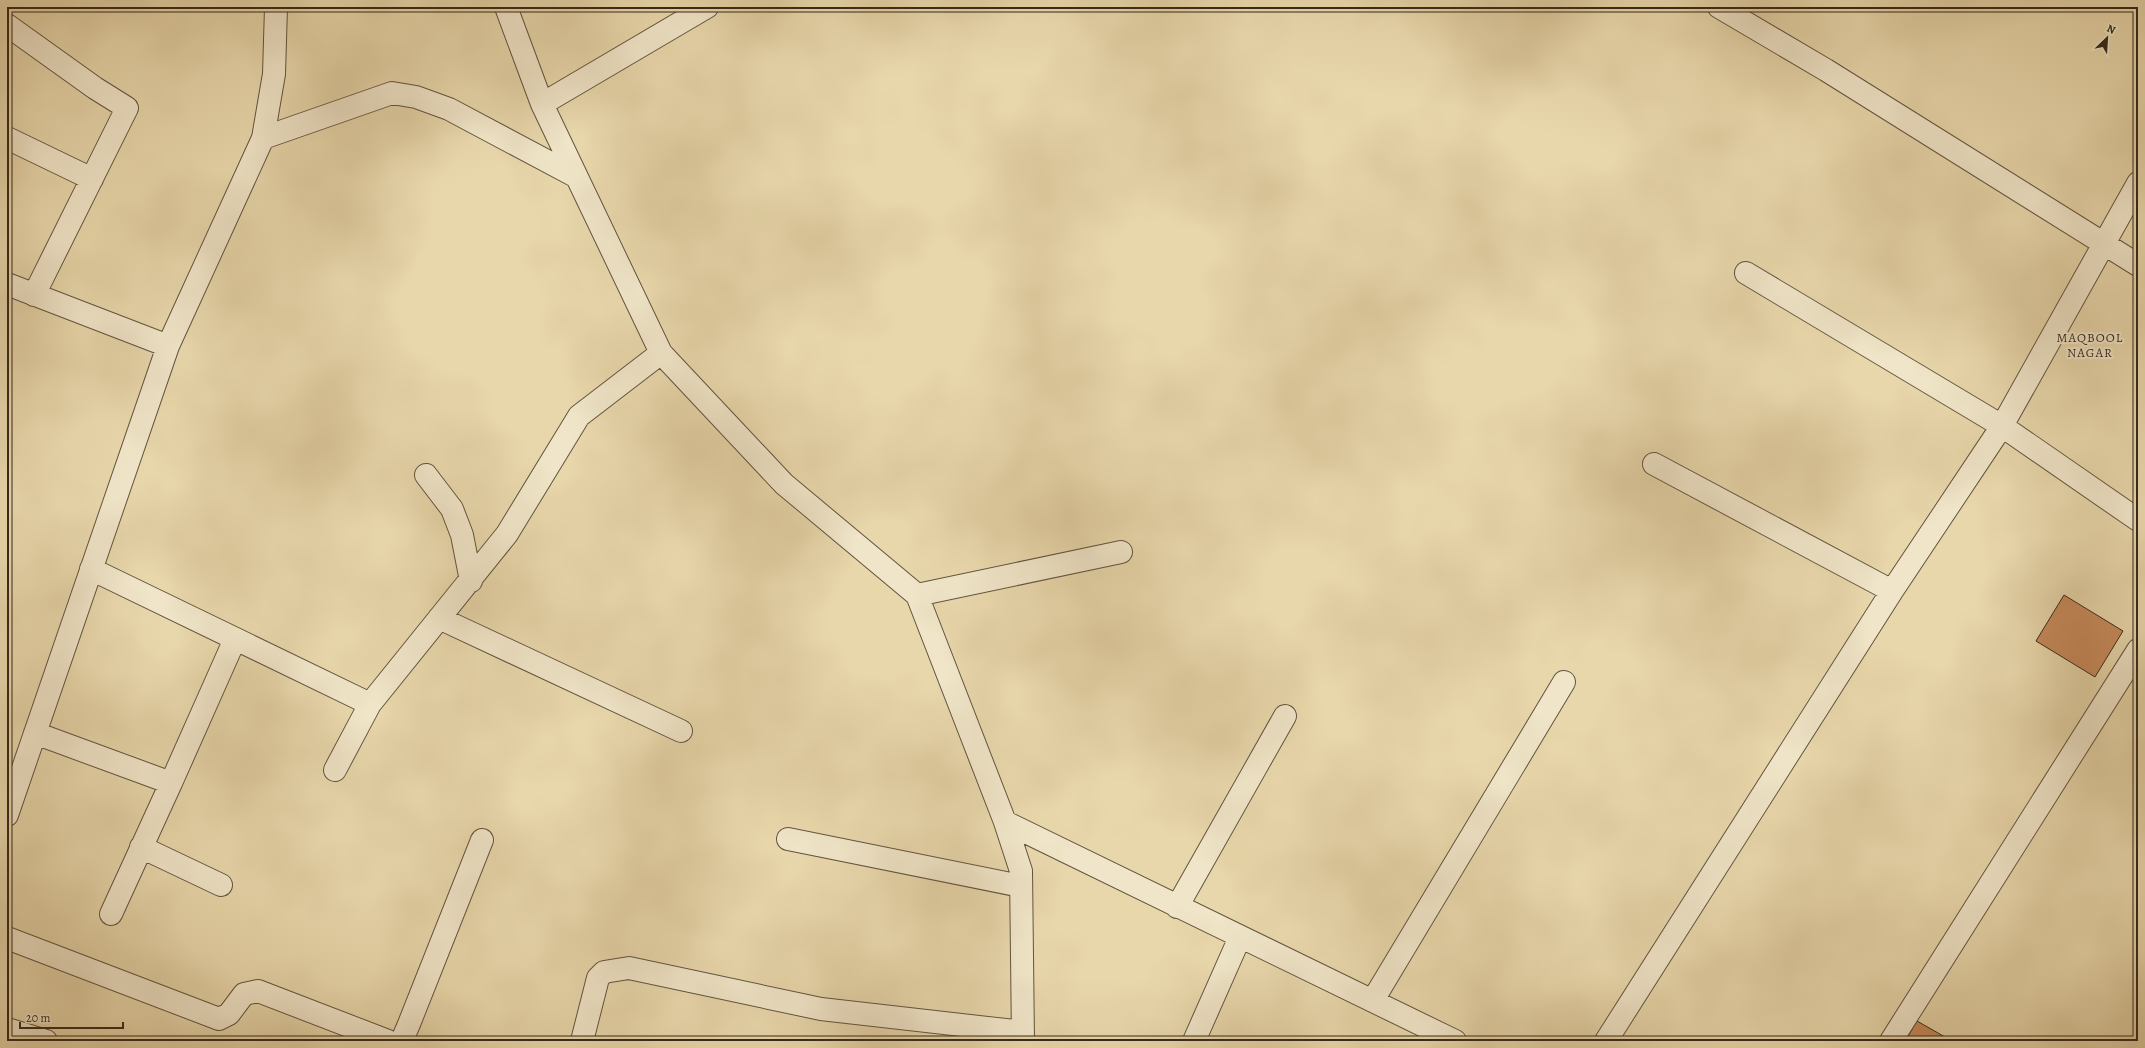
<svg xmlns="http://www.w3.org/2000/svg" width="2145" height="1048" font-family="Alegreya,serif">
<rect width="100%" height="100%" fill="#e8d7ab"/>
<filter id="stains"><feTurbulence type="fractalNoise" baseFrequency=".005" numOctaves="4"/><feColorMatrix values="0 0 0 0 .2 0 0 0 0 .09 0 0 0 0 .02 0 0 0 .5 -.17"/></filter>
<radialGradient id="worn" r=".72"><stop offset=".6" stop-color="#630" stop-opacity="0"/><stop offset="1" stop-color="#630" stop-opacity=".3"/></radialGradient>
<path fill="#c88a5b" stroke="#35291b" d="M2064 595 2123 631 2095 677 2036 641Z
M1917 1021 1952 1041H1905Z"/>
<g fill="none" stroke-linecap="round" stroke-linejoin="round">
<g stroke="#62543f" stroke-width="24">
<path id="minor" d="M506 7 542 104 661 353 784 484 917 595 1005 822 1021 871 1023 1041
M1719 7 1826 70 2138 265
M7 25 95 88 127 108 34 295
M542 104 707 7
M7 138 92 179
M263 138 392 93 416 97 449 109 575 176
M1746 273 2002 426 2138 520
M7 284 168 346
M1654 464 1892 591
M426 475 452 509 462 535 471 581
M91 569 370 704 507 534 579 416 661 353
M917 595 1121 552
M439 618 681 731
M35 733 171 783 111 914
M335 770 370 704
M171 783 235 639
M7 815 168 346 263 138 274 74 276 7
M1005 822 1455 1041
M788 839 1021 886
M141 847 221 885
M1177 907 1285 716
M7 938 219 1019 229 1014 244 994 258 991 388 1041
M1373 1000 1564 682
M7 1029 46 1041
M400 1041 403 1038 409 1024 482 840
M582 1041 598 978 604 972 629 968 821 1009 1023 1032
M1194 1041 1240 937
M1606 1041 1892 591 2002 426 2138 183
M1891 1041 2138 650"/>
</g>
<use href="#minor" stroke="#f0e5c8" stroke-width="22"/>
</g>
<g text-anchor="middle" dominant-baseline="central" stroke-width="4" stroke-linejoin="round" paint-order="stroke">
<g font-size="13" letter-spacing="1" fill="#35291b" stroke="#f0e5c8">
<text x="2090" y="337">MAQBOOL<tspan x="2090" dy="15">NAGAR</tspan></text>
</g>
</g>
<rect width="2145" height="1048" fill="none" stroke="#e8d7ab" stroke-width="24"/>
<rect x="8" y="8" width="2129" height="1032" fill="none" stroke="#35291b" stroke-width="2"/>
<rect x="12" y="12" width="2121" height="1024" fill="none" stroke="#35291b"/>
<g transform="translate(2107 38) rotate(25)" stroke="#f0e5c8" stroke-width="3" paint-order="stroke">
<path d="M0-3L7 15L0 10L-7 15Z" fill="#35291b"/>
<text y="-6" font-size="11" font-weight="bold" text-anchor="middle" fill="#35291b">N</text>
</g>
<path d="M20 1022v6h103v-6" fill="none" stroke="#35291b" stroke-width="2"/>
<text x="26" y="1022" font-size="12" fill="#35291b" stroke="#f0e5c8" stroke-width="3" paint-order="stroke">20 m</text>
<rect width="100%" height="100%" filter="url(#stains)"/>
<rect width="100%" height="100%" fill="url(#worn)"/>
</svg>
